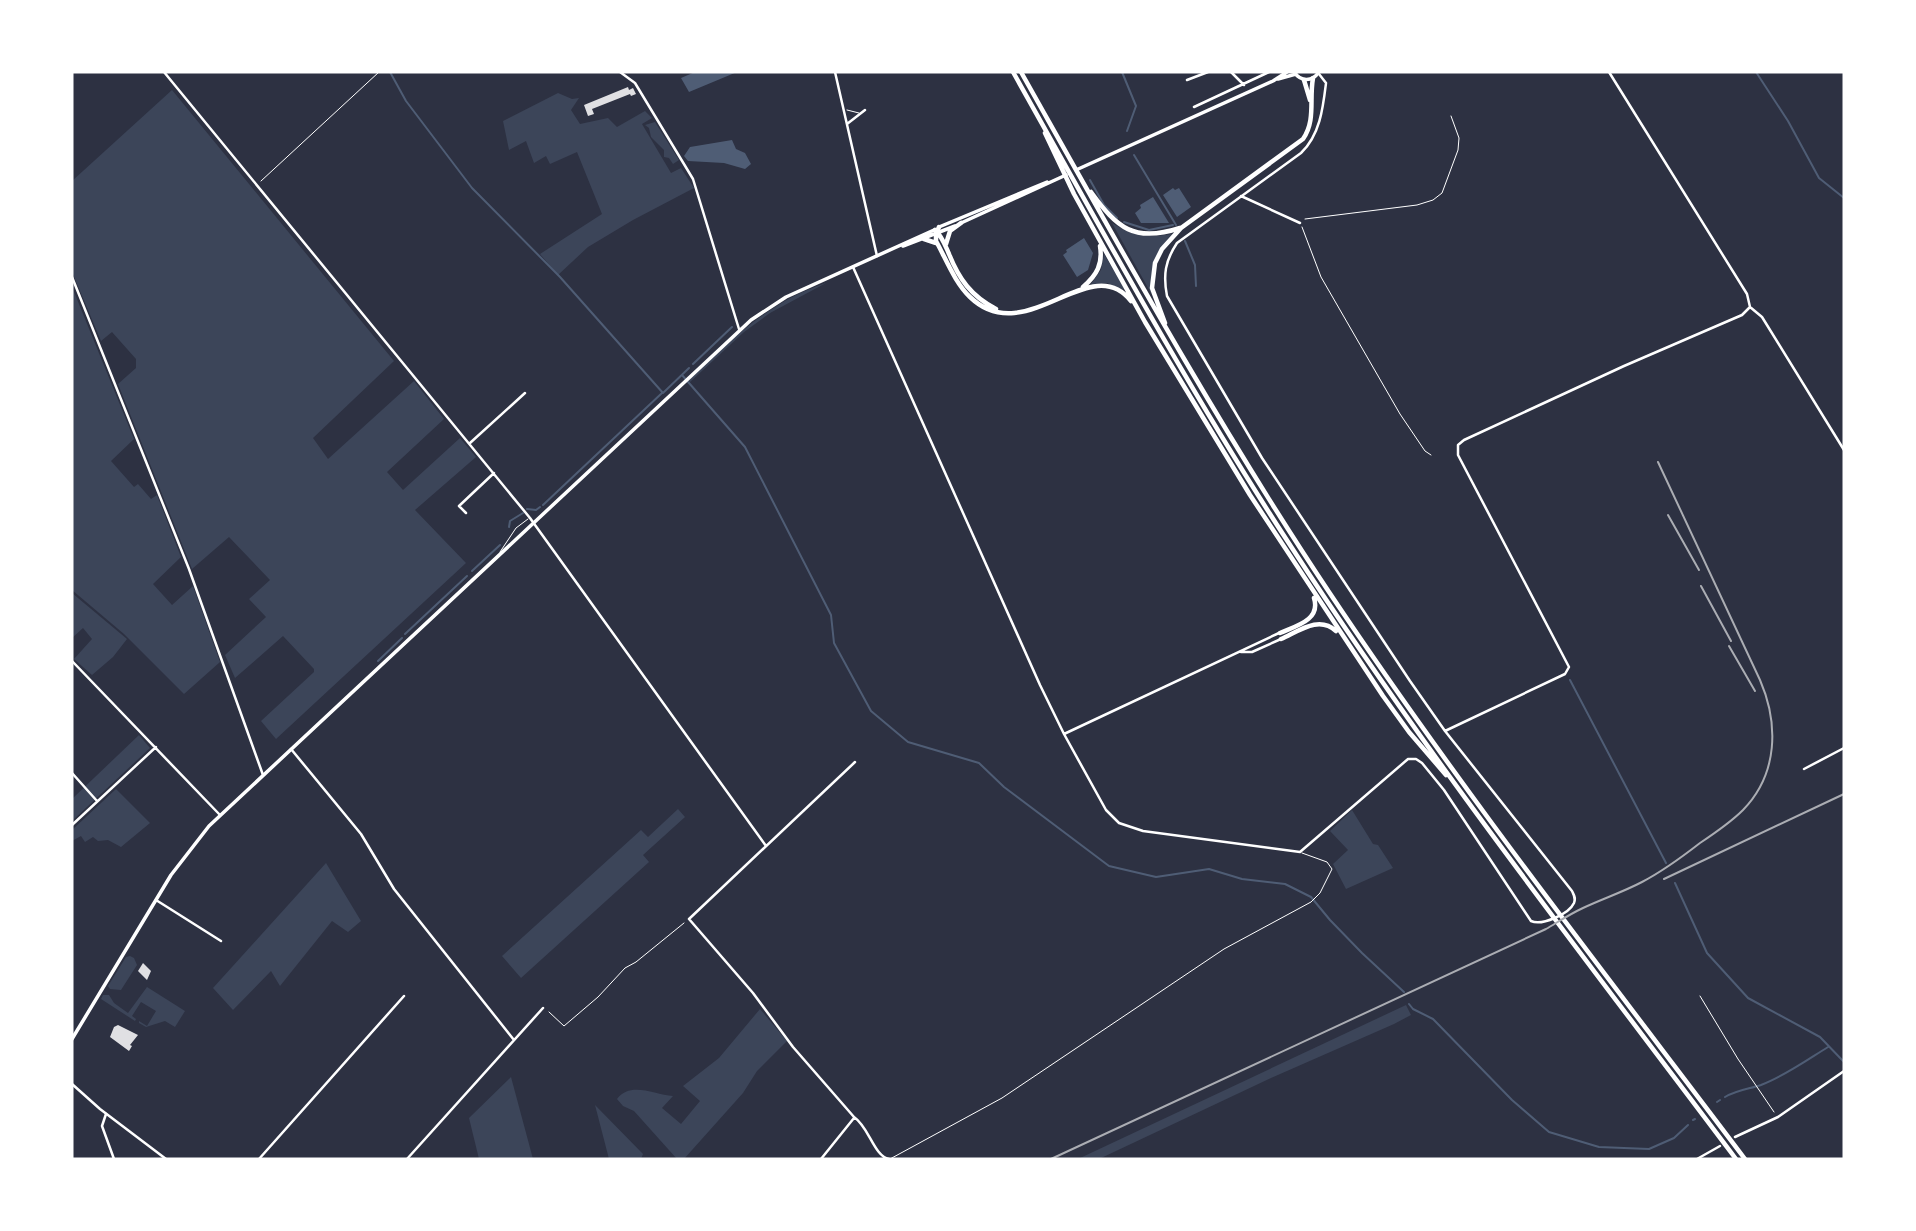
<svg xmlns="http://www.w3.org/2000/svg" width="1916" height="1231" font-family="Inter,sans-serif">
<rect width="100%" height="100%" fill="#2d3142"/>
<path fill="#3c4559" d="M172 90 394 361 313 438 328 459 414 381 444 419 387 472 403 490 460 438 476 457 415 510 466 563 276 739 261 721 314 672V669L283 636 235 678 225 655 266 617 249 599 270 580 229 537 192 569 118 384 136 368V359L112 332 101 341 72 272V181Z
M558 93 572 99 579 98 571 110 580 124 608 118 617 127 645 111 652 118 642 124 671 173 681 168 694 188 633 220 588 247 558 275 540 254 602 214 577 152 550 164 546 156 534 163 526 141 509 150 503 121Z
M655 122 679 160 673 164 669 158 664 157V150L651 137 649 128 645 125Z
M1112 223C1135 237 1146 238 1172 234 1155 252 1149 270 1152 295Z
M1104 254 1124 288 1123 290 1107 283 1091 284 1101 270Z
M826 283 770 313 744 332 690 382 688 380C730 341 769 301 826 283Z
M72 287 134 439 111 461 134 487 138 484 151 499 157 495 181 557 153 584 172 605 193 586 220 662 184 694 124 634 72 590Z
M72 593 127 639 113 657 92 675 74 659 92 639 83 628 72 638Z
M139 735 150 748 72 821V799Z
M116 789 150 823 121 847 108 840 98 841 93 837 85 842 81 836 72 841V830Z
M678 809 685 817 643 855 649 862 521 978 502 956 641 830 648 837Z
M1352 810 1373 844 1378 845 1393 868 1346 889 1333 864 1348 850 1330 831Z
M326 863 361 921 348 932 332 921 280 986 271 971 233 1010 213 988Z
M130 956 134 958 137 965 121 990 110 989 108 986 126 957Z
M147 987 185 1011 175 1027 165 1021 146 1027 139 1023V1021L147 1026 156 1011 141 1002 132 1016 136 1019 135 1021 101 999 103 995H109L114 1003 128 1013Z
M1406 1005 1411 1015 1394 1024 1271 1078 1099 1159H1078Z
M760 1009 787 1041 757 1071 743 1093 684 1159H677L634 1111 623 1106 617 1099C631 1081 654 1095 673 1096L662 1108 681 1124 700 1101 683 1086 719 1058Z
M511 1077 533 1159H479L469 1118Z
M595 1105 643 1154 641 1159H609Z"/>
<path fill="#4f5d75" d="M695 72H737L689 92 681 78Z
M732 140 736 149 745 153 751 164 745 169 724 163 688 161 684 156 690 147Z
M1173 188 1175 190 1179 188 1191 207 1177 217 1163 195Z
M1153 197 1169 223H1141L1135 213 1141 208 1140 205Z
M1084 238 1093 253 1088 270 1077 277 1063 255 1067 252 1066 250Z"/>
<g fill="none" stroke-linecap="round" stroke-linejoin="round">
<path stroke="#4f5d75" stroke-width="2" d="M390 72 406 101 472 188 560 277 663 393 689 368
M1122 72 1136 106 1127 131
M1756 72 1788 121 1819 178 1844 198
M1134 155 1176 225
M1090 180 1104 205 1117 218
M1124 222 1149 230 1173 225
M1185 241 1195 265 1196 286
M693 364 732 327
M682 375 745 447 831 615 834 643 871 711 908 742 979 763 1004 787 1109 866 1156 877 1209 869 1242 879 1285 884 1311 897 1330 920 1362 953 1404 992
M543 505 662 393
M527 509 536 510 540 507
M509 527 510 521 523 513
M472 571 500 545
M405 634 467 576
M378 661 402 638
M1570 680 1666 863
M1675 883 1707 953 1748 998 1820 1037 1844 1062
M1409 1004 1413 1009 1433 1019 1512 1100 1549 1132 1599 1147 1649 1149 1674 1138 1688 1125
M1725 1097C1737 1090 1749 1089 1761 1085 1785 1076 1807 1060 1828 1047
M1717 1102 1720 1100
M1693 1120 1695 1119"/>
</g>
<path fill="#e0e0e3" d="M628 87 629 90 633 88 636 94 631 96 630 94 592 109 594 114 588 116 584 105Z
M143 963 151 971 147 980 138 971Z
M118 1025 138 1035 130 1045 132 1046 129 1051 110 1037 114 1027Z"/>
<g fill="none" stroke-linecap="round" stroke-linejoin="round">
<path stroke="#fff" stroke-width="1" d="M261 181 379 72
M1305 219 1417 205 1433 200 1442 193 1458 150 1459 138 1451 116
M1302 227 1321 277 1400 414 1425 451 1431 455
M1700 996 1738 1059 1774 1112
M549 1012 564 1026 598 997 625 968 636 962 684 923"/>
<path stroke="#fff" stroke-width="1" d="M847 110 859 113
M500 552 516 528 528 519
M890 1159 1002 1098 1224 949 1311 902 1320 893 1332 869 1327 862 1302 853"/>
<path stroke="#fff" stroke-width="2.5" d="M164 72 530 518 766 846
M620 72 635 83 693 179 739 329
M835 72 877 256
M1231 72 1244 85
M1187 80 1208 72
M1194 107 1269 72
M847 124 865 110
M1241 196 1300 223
M853 267 1040 685 1064 734 1106 810 1119 823 1143 831 1300 852 1408 759H1416L1422 763 1444 790 1531 921C1542 926 1569 914 1574 903 1576 898 1574 895 1572 891L1445 731 1410 681 1262 458 1167 296C1163 275 1165 261 1177 243L1301 153C1320 135 1323 108 1326 83L1319 74
M72 277 189 569 263 775
M1750 307 1762 317 1844 450
M470 443 525 393
M466 513 459 506 494 473
M1241 652H1252L1281 639
M72 661 220 815
M1445 731 1565 674 1569 667 1458 455V445L1464 440 1624 366 1742 315 1750 307 1747 294 1609 72
M1064 734 1279 633
M291 749 361 834 394 889 514 1040
M855 762 689 919 753 993 793 1047 854 1117C869 1127 874 1156 889 1159
M1804 769 1844 748
M72 773 97 801
M72 825 156 747
M156 900 221 941
M106 1114 102 1126 114 1159
M259 1159 404 996
M407 1159 543 1008
M821 1159 854 1118"/>
<path stroke="#fff" stroke-width="2.5" d="M72 1084 100 1109 166 1159
M1735 1137 1778 1117 1844 1071
M1697 1159 1720 1146"/>
<path stroke="#fff" stroke-width="3.5" d="M903 246 955 226
M72 1039 171 875 209 826 751 320 786 297 934 230"/>
<path stroke="#fff" stroke-width="3.5" d="M1294 72C1301 82 1312 82 1319 72
M1278 79 1296 74
M1076 170 1273 81 1287 72
M961 223 1066 175
M939 227 1047 182"/>
<path stroke="#fff" stroke-width="4.5" d="M1013 72C1103 232 1191 394 1292 548 1429 759 1585 958 1736 1159
M1021 72C1120 248 1217 424 1329 592 1459 787 1604 972 1745 1159
M1304 80 1310 100
M1045 133 1074 194 1145 322 1250 495 1383 696 1409 732 1446 775
M1091 192C1117 228 1134 243 1180 228
M939 227 936 234V241C946 259 955 283 970 297 1026 351 1090 249 1131 301
M935 230C942 236 945 245 949 254 959 279 971 296 996 309
M924 239 936 243
M946 244 950 231 961 223
M1083 287C1097 275 1103 264 1100 246
M1165 323 1152 288 1155 263 1162 249 1181 228 1303 139C1316 120 1309 100 1313 78
M1280 633C1296 626 1321 620 1314 598
M1281 639C1299 631 1319 615 1336 631"/>
<path stroke="#abadb3" stroke-width="2" d="M1668 515 1699 570
M1701 586 1731 641
M1729 646 1755 691
M1664 879 1844 794
M1051 1159 1546 929C1558 922 1570 914 1583 908 1602 899 1623 892 1642 882 1663 871 1682 857 1700 843 1715 833 1730 823 1743 810 1778 774 1779 724 1760 680L1658 462"/>
</g>
<rect width="1916" height="1231" fill="none" stroke="#ffffff" stroke-width="147"/>
</svg>
